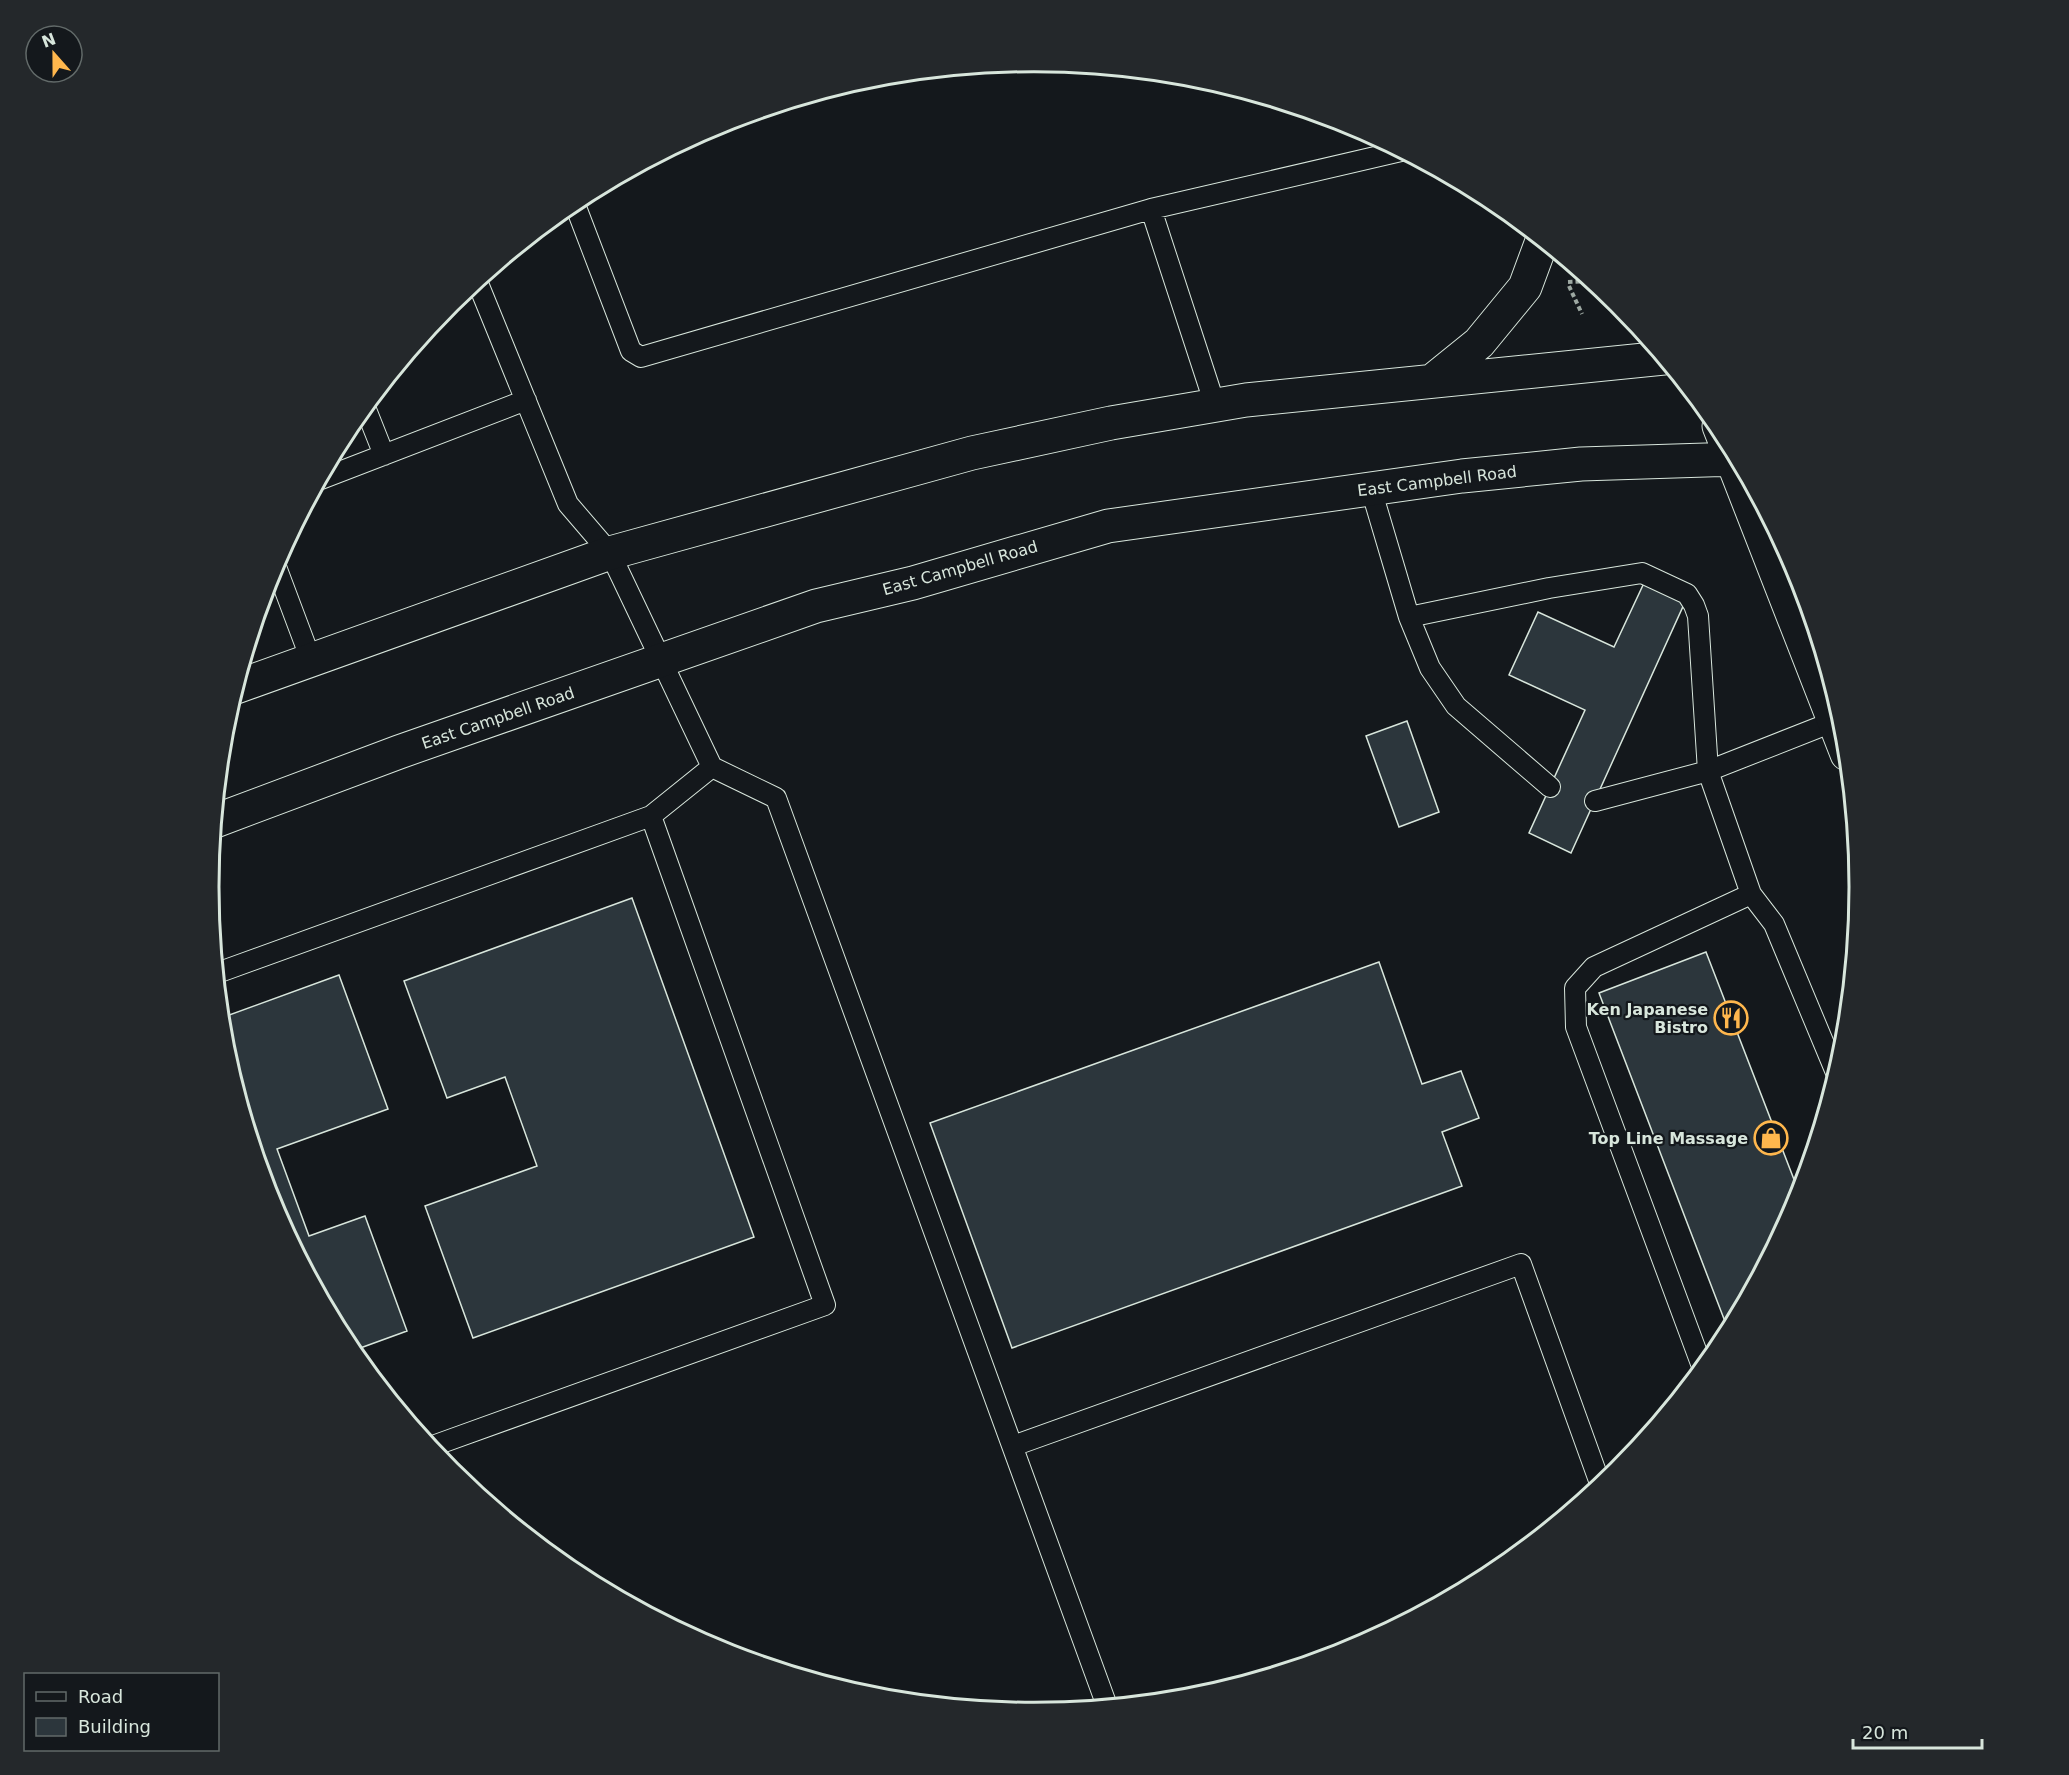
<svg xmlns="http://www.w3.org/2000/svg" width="2069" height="1775" font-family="'DejaVu Sans',sans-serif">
<rect width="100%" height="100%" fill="#14181c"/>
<path fill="#2c363c" stroke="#d8e6dc" stroke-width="1.5" d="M1644 583 1685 602 1571 853 1529 833 1585 710 1509 675 1538 612 1614 647Z
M1407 721 1439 812 1399 827 1366 736Z
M632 898 754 1237 473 1338 425 1206 537 1166 505 1077 447 1098 404 981Z
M1706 952 1800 1195 1797 1204 1729 1332 1599 993Z
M1379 962 1422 1084 1461 1071 1479 1118 1442 1132 1462 1186 1012 1348 930 1123Z
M339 975 388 1109 277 1149 309 1236 365 1216 407 1331 352 1351 271 1203 224 1048 221 1018Z"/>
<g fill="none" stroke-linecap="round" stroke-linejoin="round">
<g stroke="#d8e6dc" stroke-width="22">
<path id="lane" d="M574 202 631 351 641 357 1151 209 1401 151
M1151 209 1215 405
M477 281 568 504 610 553 712 767 776 798 1107 1706
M365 407 384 455
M321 479 526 400
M1371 489 1409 617 1549 588 1642 573 1687 594 1694 605 1698 616 1708 771 1751 894
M275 564 311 660
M1409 617 1430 668 1456 706 1550 787
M1595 801 1708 771 1835 721
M217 973 651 816
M1703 1369 1576 1027 1575 988 1594 967 1751 894 1774 924 1837 1075
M1013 1446 1521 1264 1601 1486
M430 1447 825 1305 651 816 712 767"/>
</g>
<g stroke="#d8e6dc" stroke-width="35">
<path id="secondary" d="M1432 381 1479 343 1525 287 1542 241
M1719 426 1847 754
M236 687 610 553 972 453 1111 423 1246 400 1664 358
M215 821 399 752 816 606 913 583 1108 526 1462 476 1581 464 1737 459"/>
</g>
<path stroke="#9da8a2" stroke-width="4" stroke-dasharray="4.5 3" stroke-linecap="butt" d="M1568 282 1591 281
M1569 286 1582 314"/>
<use href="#lane" stroke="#14181c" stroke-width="20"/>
<use href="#secondary" stroke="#14181c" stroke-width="33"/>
</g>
<defs>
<g id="restaurant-ring" transform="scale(1.725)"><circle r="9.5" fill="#14181c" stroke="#ffb74d" stroke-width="1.5"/><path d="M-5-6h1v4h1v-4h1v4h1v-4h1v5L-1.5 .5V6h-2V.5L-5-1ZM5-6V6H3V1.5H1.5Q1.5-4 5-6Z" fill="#ffb74d"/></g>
<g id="shop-ring" transform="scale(1.725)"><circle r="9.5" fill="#14181c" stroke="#ffb74d" stroke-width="1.5"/><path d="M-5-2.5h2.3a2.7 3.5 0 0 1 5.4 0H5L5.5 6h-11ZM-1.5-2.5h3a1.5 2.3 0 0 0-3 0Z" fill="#ffb74d"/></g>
</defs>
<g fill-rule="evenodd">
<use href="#restaurant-ring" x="1731" y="1018"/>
<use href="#shop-ring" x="1771" y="1138"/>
</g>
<g text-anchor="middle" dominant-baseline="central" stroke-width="4.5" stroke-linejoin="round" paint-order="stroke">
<g font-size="16" fill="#d8e6dc" stroke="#14181c">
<text transform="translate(1437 481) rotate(-7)">East Campbell Road</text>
<text transform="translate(960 568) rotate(-16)">East Campbell Road</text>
<text transform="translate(498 718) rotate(-19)">East Campbell Road</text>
</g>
<g font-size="16" font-weight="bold" fill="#d8e6dc" stroke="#14181c" text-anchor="end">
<text x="1708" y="1009">Ken Japanese<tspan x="1708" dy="18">Bistro</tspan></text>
<text x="1748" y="1138">Top Line Massage</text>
</g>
</g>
<path d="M0 0H2069V1775H0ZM219 887a815 815 0 1 1 1630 0a815 815 0 1 1-1630 0Z" fill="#24282b" fill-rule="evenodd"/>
<path fill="none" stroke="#d8e6dc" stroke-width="3" d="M219 887a815 815 0 1 1 1630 0a815 815 0 1 1-1630 0Z"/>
<rect x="24" y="1673" width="195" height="78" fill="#14181c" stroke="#626a69" stroke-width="1.5"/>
<rect x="36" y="1692" width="30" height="9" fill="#14181c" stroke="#626a69" stroke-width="1.5"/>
<text x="78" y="1703" font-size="18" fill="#d8e6dc">Road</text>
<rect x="36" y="1718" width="30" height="18" fill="#2c363c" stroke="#626a69" stroke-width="1.5"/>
<text x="78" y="1733" font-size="18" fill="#d8e6dc">Building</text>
<g transform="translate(54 54) rotate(339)"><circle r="28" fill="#14181c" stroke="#626a69" stroke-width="1.5"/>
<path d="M0-4.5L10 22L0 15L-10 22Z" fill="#ffb74d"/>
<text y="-9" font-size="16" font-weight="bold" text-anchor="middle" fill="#d8e6dc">N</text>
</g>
<path d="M1853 1739v9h129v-9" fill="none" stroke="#d8e6dc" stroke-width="3"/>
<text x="1862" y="1739" font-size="18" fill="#d8e6dc" stroke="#14181c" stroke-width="4.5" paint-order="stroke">20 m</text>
</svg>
